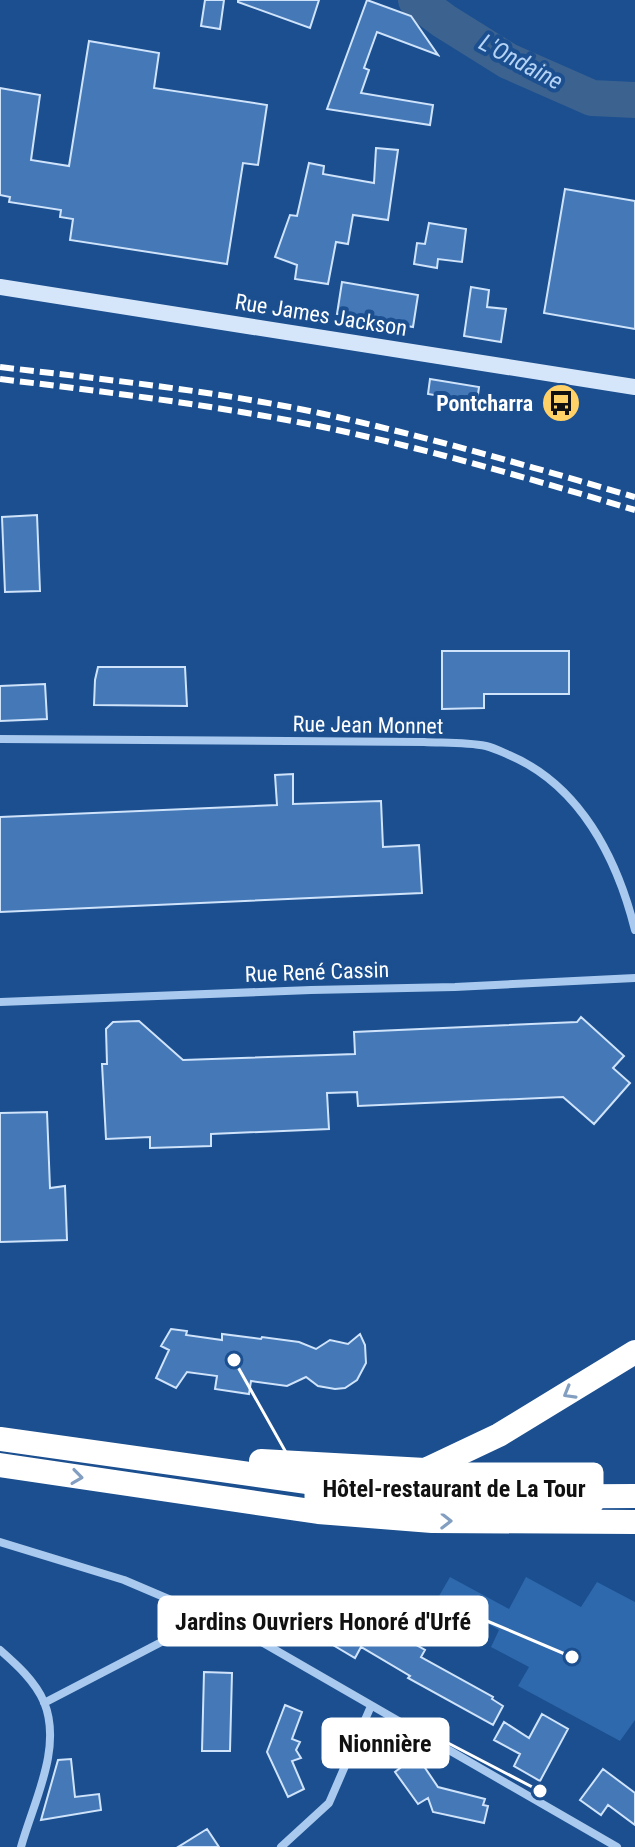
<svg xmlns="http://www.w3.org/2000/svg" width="635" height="1847" font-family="'Roboto Condensed',sans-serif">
<rect width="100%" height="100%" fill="#1b4f8f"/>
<path fill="#2e69ad" d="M450 1577 509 1609 526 1577 581 1607 597 1582 635 1602V1720L620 1741 518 1686 529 1667 491 1647 499 1630 439 1596Z"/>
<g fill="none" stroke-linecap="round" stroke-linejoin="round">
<path stroke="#3c6290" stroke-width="36" d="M416 0 444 21 508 61 592 98 635 100"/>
</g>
<path fill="#4478b7" stroke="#cfe3fa" stroke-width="2" d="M205 0H224L220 29 201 26Z
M238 0H319L310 28 238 2Z
M367 0 411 16 438 55 377 32 364 68 369 70 361 93 433 105 430 125 327 109Z
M89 41 159 53 154 88 267 105 258 165 243 163 227 264 70 240 73 219 60 217 61 210 9 202 10 197 0 195V88L40 95 31 160 69 166Z
M376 148 398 150 388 220 353 215 348 244 336 242 328 284 295 279 297 265 275 257 290 215 297 216 309 163 324 166 323 174 374 183Z
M565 189 635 201V329L544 313Z
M429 223 466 229 462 262 438 259 437 268 414 264 417 243 425 244Z
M342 282 418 295 413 327 337 314Z
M471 287 489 290 487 307 506 309 501 342 464 336Z
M430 379 479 387 477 402 428 394Z
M37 515 40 591 5 592 2 517Z
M442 651H569V694H484V708L442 709Z
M98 667H185L187 706 94 705 95 680Z
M45 684 47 719 0 721V686Z
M293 774V804L381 801 383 847 419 845 422 893 0 912V817L277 805 275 775Z
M581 1017 624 1056 613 1068 630 1083 594 1124 563 1097 358 1106 357 1092 327 1093 329 1129 211 1134V1146L150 1148V1137L106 1139 102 1064H107L106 1029 113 1022 139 1021 183 1060 355 1054 354 1032 577 1022Z
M47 1112 50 1188 65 1186 67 1240 0 1242V1113Z
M171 1329 187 1331 186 1335 222 1340V1334L261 1339 262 1337 299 1342 316 1349 330 1340 348 1344 360 1334 365 1345 366 1363 357 1380 345 1388 335 1389 318 1386 306 1377 287 1386 251 1381 249 1394 215 1389 217 1376 187 1372 176 1388 156 1378 169 1350 161 1346Z
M330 1611 360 1628 363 1623 382 1634 386 1628 425 1650 421 1657 493 1697 492 1699 503 1706 493 1725 408 1678 410 1676 361 1647 355 1658 316 1635Z
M204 1672 232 1673 230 1751H202Z
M285 1705 302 1712 292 1739 300 1742 296 1750 301 1758 292 1761 304 1789 288 1797 267 1752Z
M542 1714 568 1729 540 1781 514 1766 520 1754 494 1740 504 1722 529 1738Z
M71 1759 75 1797 99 1794 101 1810 41 1820 58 1760Z
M409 1761 414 1767 421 1762 438 1787 485 1799 483 1805 488 1806 484 1823 433 1812 428 1798 418 1804 395 1772Z
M603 1769 635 1793V1825L608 1805 601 1815 580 1800Z
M207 1829 219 1847H178Z"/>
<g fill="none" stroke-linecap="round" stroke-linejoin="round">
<path stroke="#a9c9ee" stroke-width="8" d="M0 739 424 742C444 743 466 742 486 746 494 748 502 752 509 755 580 785 617 858 635 930
M0 1002 311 990 455 987 635 978
M0 1542 124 1580 239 1629 617 1847
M0 1650C17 1665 35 1681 44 1702 63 1748 33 1803 21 1847
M44 1703 198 1623 209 1615
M281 1847 329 1803 371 1706"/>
<path stroke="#d6e6fa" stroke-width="16" d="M0 287 635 387"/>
<path stroke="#fff" stroke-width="24" d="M0 1439 343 1487 483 1497 635 1496
M261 1461 425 1470 499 1435 635 1352
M0 1465 318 1512 432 1521 635 1522"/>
<path stroke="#fff" stroke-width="6" stroke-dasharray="14 6" stroke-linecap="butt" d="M0 367C109 380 217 391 324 414 429 437 532 467 635 497
M0 379C107 392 213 405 318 426 425 448 531 479 635 510"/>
</g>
<defs><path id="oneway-chevron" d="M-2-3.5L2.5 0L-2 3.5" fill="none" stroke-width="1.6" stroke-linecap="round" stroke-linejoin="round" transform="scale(2)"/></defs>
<g stroke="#829ec1">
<use href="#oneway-chevron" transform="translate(569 1393) rotate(150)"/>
<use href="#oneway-chevron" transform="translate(77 1477) rotate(8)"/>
<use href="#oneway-chevron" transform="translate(446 1521) rotate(1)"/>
</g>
<defs>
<g id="bus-disc" transform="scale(2)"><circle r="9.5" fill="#ffd166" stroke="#1b4f8f"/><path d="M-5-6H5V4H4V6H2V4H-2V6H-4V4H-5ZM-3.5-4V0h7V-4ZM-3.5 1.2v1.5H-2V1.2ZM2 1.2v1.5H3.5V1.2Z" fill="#111"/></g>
</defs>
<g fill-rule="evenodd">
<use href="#bus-disc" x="561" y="403"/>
</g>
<g text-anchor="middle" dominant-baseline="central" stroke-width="8" stroke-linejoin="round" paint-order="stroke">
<g font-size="22" fill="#fff" stroke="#1b4f8f">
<text transform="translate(321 315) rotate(9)">Rue James Jackson</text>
<text transform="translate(368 725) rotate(1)">Rue Jean Monnet</text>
<text transform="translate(317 972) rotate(-2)">Rue René Cassin</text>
</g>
<g font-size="22" font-weight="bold" fill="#fff" stroke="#1b4f8f" text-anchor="end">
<text x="533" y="403">Pontcharra</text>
</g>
<g font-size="24" font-style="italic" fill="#b5d3f5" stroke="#1b4f8f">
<text transform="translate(521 62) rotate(28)">L'Ondaine</text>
</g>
</g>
<path fill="none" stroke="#fff" stroke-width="3" d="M234 1360L306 1488M572 1657L487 1621M540 1791L448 1743"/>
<g fill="#fff" stroke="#1b4f8f" stroke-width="3">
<circle cx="234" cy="1360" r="8"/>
<circle cx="572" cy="1657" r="8"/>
<circle cx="540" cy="1791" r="8"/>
</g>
<g fill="#fff" stroke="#fff" stroke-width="3">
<rect x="306" y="1464" width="296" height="48" rx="8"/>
<rect x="159" y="1597" width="328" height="48" rx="8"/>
<rect x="323" y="1719" width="125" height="48" rx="8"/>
</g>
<g font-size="24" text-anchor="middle" font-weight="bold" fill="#111">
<text x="454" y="1497">Hôtel-restaurant de La Tour</text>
<text x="323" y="1630">Jardins Ouvriers Honoré d'Urfé</text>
<text x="385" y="1752">Nionnière</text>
</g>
</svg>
